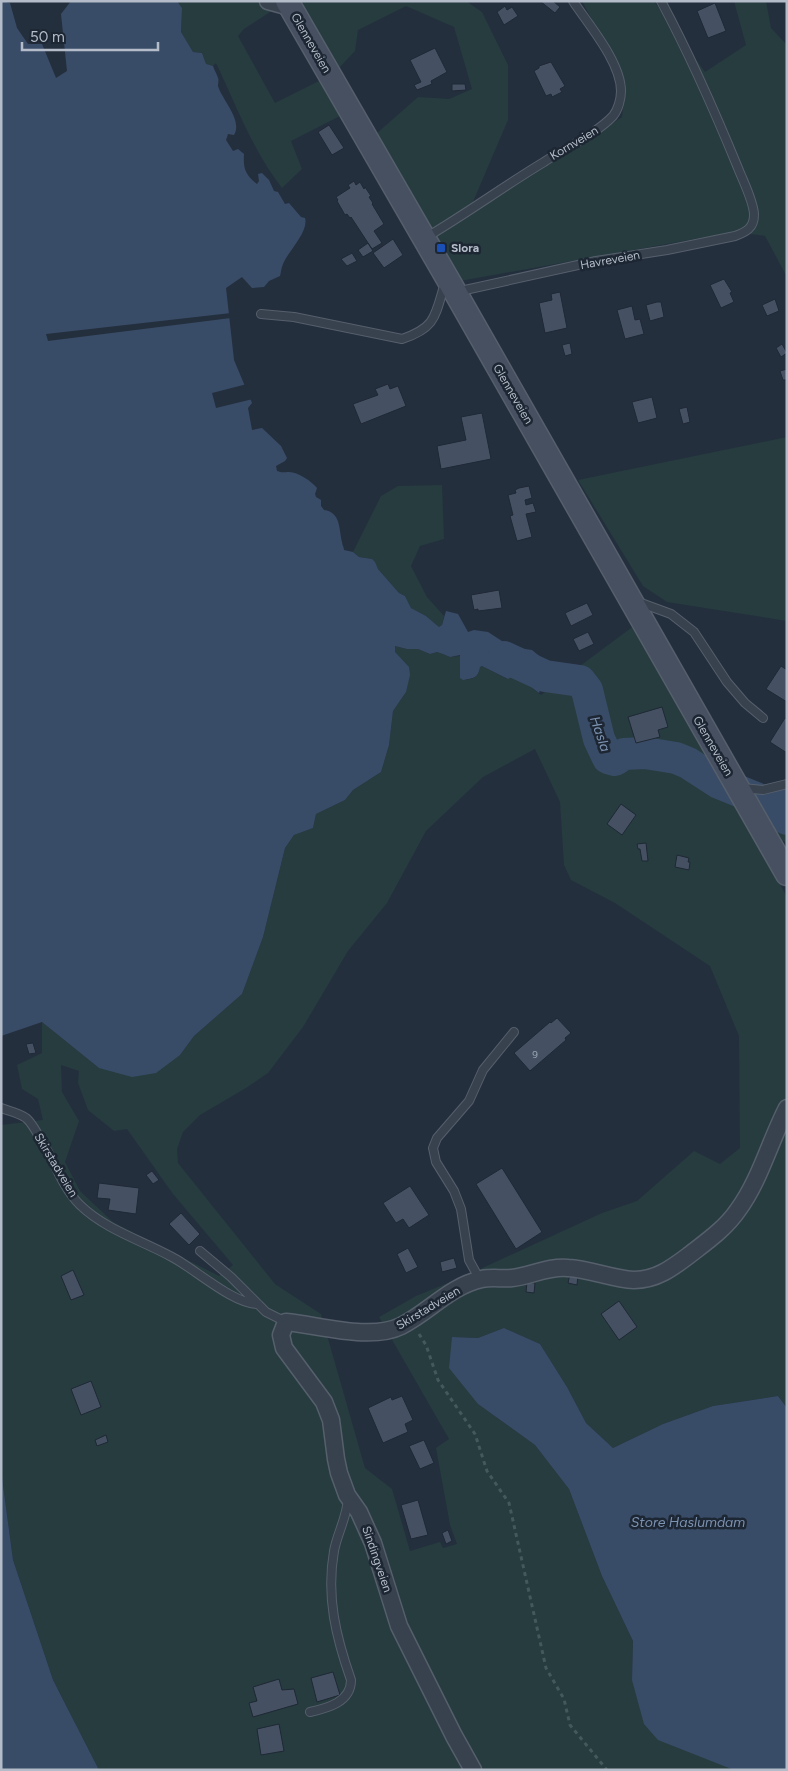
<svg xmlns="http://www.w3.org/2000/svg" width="788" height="1771" font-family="Figtree,sans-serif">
<rect width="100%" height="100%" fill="#242f3e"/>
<path fill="#263c3f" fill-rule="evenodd" d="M177 1H466L482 12 508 65V120L467 216 622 117 626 84 582 1H654L705 72 746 45 734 1H766L771 28 787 45V277L765 236 734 232 460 281 436 236 376 134 418 97 449 99 472 89 454 27 406 6 358 30 355 51 338 69 287 1 244 29 238 36 275 103 323 79 342 115 291 141 302 169 282 188C253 151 236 105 216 63L213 66 206 65 202 53 193 52 181 32 182 8Z
M787 437V621L667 602 643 586 578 480Z
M442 485 444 539 420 546 411 566 427 597 444 616 442 625 439 627 426 616 411 608 405 596 399 593 378 569 372 559 359 557 353 552 381 496 398 486Z
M635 625 787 897V1408L778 1396 713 1406 663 1424 613 1448 586 1423 567 1387 540 1344 504 1328 478 1338 453 1337 478 1404 535 1445 569 1489 602 1576 633 1641 632 1680 728 1766 734 1770H99L53 1680 13 1560 1 1470V1125L43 1120 38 1099 22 1089 17 1065 42 1053V1022L99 1068 180 1055 194 1036 242 994 263 937 285 848 294 835 313 828 316 814 345 800 353 790 381 772 389 745 393 711 406 692 395 652V646L407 649H418L430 654 437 652 443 654 450 657 460 656 463 680C474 679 478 678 480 667L482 666 507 679 515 675 541 695ZM535 749 560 802 564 865 571 880 615 903 710 966 739 1036 740 1148 720 1164 694 1151 637 1201 602 1213 465 1276 416 1296 379 1317 449 1439 436 1448 450 1525 457 1544 443 1548 440 1542 410 1551 392 1489 365 1468 321 1314 275 1284 178 1163 177 1149 183 1132 200 1115 246 1088 268 1073 303 1027 348 951 387 903 426 831 483 777ZM61 1065 79 1071 78 1083 88 1110 114 1131 127 1129 173 1194 233 1265 219 1276 113 1222 80 1191 65 1162 79 1121 62 1092Z
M787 783V842L782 841 759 799Z"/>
<path fill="#394c67" d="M1 1 10 3 17 28 28 44H42L56 78 67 71 61 14 71 1H177L182 8 181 32 193 52 202 53 206 64 213 66C214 70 217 74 218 78 219 80 218 83 218 86 222 100 243 120 234 135L228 134 226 140 233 151 238 149 244 154C243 168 245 175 257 184L259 181 258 174 262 173 269 180 274 191 278 192 285 204 289 203 301 217 305 218C309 232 288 251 283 264 281 268 281 273 280 276L269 281 264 287 252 288 242 277 226 288 234 360 252 403 248 408 252 430 262 428 281 446 287 458 285 461 276 466 277 471C282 473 284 472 289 472 298 472 311 481 317 488L315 494 316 497 321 500V506L324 510C341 512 339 530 342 542 342 545 344 547 344 550L353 552 359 557 372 559 375 562 378 569 399 593 405 596 411 608 426 616 439 627 442 625 446 611 458 614 468 632 474 630 488 632 511 647 532 650 543 659 545 676 539 693 515 675 508 679 482 666 480 667C478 678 474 678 463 680L460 678V655L450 657 443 654 437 652 430 654 418 649H407L395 646V652L409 667 410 675 406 692 393 711 389 745 381 772 353 790 345 800 316 814 313 828 294 835 285 848 263 937 242 994 194 1036 180 1055 156 1073 132 1077 99 1068 42 1022 1 1036Z
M504 1328 540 1344 567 1387 586 1423 613 1448 663 1424 713 1406 778 1396 787 1408V1770H734L658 1740 644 1724 632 1680 633 1641 602 1576 569 1489 535 1445 478 1404 449 1368 452 1337 478 1338Z
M1 1470 13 1560 53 1680 99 1770H1Z"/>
<path fill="#242f3e" d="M231 313V318L48 341 46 334Z
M247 384 253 399 216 408 212 393Z"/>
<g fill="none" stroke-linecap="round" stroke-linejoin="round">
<path stroke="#394c67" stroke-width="32" d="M504 657 545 676 580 681 587 690 599 739 608 758 615 760 624 754 645 753 676 758 688 763 719 783 763 801 776 799 783 817 787 819"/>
</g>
<path fill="#455162" stroke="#1f2835" d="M540 1H553L560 7 555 13Z
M715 3 726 31 708 38 697 11Z
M505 6 507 10 512 7 518 16 504 25 497 12Z
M435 48 447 72 431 81 432 84 417 90 414 85 421 82 410 60Z
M551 62 565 86 560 89 562 92 552 97 551 94 546 96 534 71 539 68V66Z
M452 84H465L466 90 452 91Z
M329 125 344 148 332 155 318 132Z
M354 181 356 185 360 182 364 189 365 187 371 196 369 197 373 203 372 204 384 224 374 231 382 243 372 249 351 217 350 218 347 214 345 215 337 201 338 200 336 197 350 188 348 185Z
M393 239 403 255 384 268 373 253Z
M368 243 373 251 363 257 358 250Z
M352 253 357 261 347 266 341 259Z
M724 279 732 292 730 293 734 302 721 308 710 285Z
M560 292 567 328 545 333 539 303 552 300 551 294Z
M775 299 779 311 767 316 762 305Z
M657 302H661L664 317 650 321 646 305Z
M632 306 635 320 640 319 644 334 625 339 617 310Z
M570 343 572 354 565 356 562 345Z
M782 344 787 353 781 357 776 348Z
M787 369V380H783L780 371Z
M388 384 390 389 398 386 406 406 361 424 353 404 378 395 375 389Z
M652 397 657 418 638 423 632 402Z
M687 407 690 422 683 424 679 409Z
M482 413 491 459 441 469 437 446 466 440 461 417Z
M529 486 532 498 525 500 526 505 533 503 536 512 526 514 532 537 517 541 510 516 513 515 508 495 516 493 515 490 519 488Z
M499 590 502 608 478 611V609L474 610 471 595Z
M587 603 593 615 571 626 565 613Z
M588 632 594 644 579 651 573 639Z
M781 666 787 670V702L766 689Z
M662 707 668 727 658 730 660 737 636 743 628 717Z
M785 718 787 719V753L770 742Z
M621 804 636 815 622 835 607 824Z
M646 843 648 861H642L640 849H638L637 844Z
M677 855 689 858 688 862H690L689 870 675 867Z
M557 1018 571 1033 565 1038 566 1040 530 1071 514 1053 550 1022 551 1023Z
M33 1043 36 1053 29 1054 26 1044Z
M502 1168 542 1232 516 1249 476 1184Z
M152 1171 159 1180 153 1184 146 1175Z
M99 1183 139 1188 136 1214 108 1210 110 1199 97 1198Z
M410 1186 429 1215 409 1228 403 1219 396 1223 383 1203Z
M181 1213 200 1234 189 1245 169 1224Z
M408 1248 418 1267 406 1273 397 1254Z
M454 1258 457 1268 442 1272 440 1262Z
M73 1270 84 1295 71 1300 61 1276Z
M570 1274 578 1275 577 1285 568 1283Z
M527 1282 535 1283 534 1293 526 1292Z
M619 1301 637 1327 619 1340 601 1314Z
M91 1381 101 1407 81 1415 71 1389Z
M402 1396 413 1420 405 1424 408 1432 383 1443 368 1408 391 1397 392 1400Z
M106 1435 108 1442 97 1446 95 1440Z
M424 1440 434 1463 420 1469 409 1446Z
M418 1500 428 1535 411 1539 401 1505Z
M448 1530 452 1541 446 1544 442 1533Z
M333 1672 340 1695 317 1702 311 1678Z
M279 1679 282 1690 294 1689 298 1704 253 1717 249 1703 257 1701 253 1687Z
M279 1724 284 1751 261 1755 257 1729Z"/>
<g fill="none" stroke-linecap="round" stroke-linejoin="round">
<g stroke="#565f6c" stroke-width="10">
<path id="lane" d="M425 238C466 214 504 186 544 162 565 148 596 134 613 116 618 110 621 99 621 91 621 62 588 24 573 1
M458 294 465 290 596 261 667 250 735 236C746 232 754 228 754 215 754 202 743 181 738 168 715 112 690 55 661 1
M261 314 294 317 402 339C435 328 435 317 444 286L446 285
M639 605 641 603 671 614 694 632 727 682 745 703 763 718
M742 788 763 790 787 784
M1 1108C9 1111 19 1113 26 1118 31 1122 34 1128 37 1133 53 1156 60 1185 80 1205 106 1230 141 1240 172 1257 195 1269 233 1304 258 1304
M200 1251 231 1277 266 1312 286 1322
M480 1280 469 1260 461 1209 454 1191 436 1162 433 1148 437 1138 469 1101 483 1070 514 1032
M310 1712C328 1708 351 1702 351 1680 336 1637 326 1597 334 1551 337 1534 347 1517 348 1499"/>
</g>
<g stroke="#565f6c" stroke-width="19">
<path id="street" d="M268 1 290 7
M473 1770 454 1736 399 1626 373 1543 359 1512 347 1495 339 1473 336 1459 331 1420 324 1402 284 1348 281 1335 286 1322C319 1325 371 1341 401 1326 429 1312 450 1286 482 1279 492 1277 502 1279 512 1278 530 1276 549 1266 568 1268 590 1269 612 1279 634 1280 656 1280 672 1268 688 1256 706 1242 725 1229 738 1210 760 1180 770 1141 787 1108"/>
</g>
<g stroke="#565f6c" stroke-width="25">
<path id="secondary" d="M287 1 450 283 787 874"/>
</g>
<path stroke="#44595c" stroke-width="3" stroke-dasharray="4 4" stroke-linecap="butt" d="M419 1334 426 1345 438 1380 475 1434 487 1471 509 1503 546 1668 564 1699 570 1725 607 1770"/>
<use href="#lane" stroke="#38414e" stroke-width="8"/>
<use href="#street" stroke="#38414e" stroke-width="16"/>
<use href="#secondary" stroke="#465061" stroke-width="22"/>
</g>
<rect fill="#1a4fb4" stroke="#1d2633" stroke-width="2" x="436" y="243" width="10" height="10" rx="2.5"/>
<g text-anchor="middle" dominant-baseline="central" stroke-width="5" stroke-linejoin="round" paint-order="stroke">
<g font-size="10" fill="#98a1af">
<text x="535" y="1054">9</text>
</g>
<g font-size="12" fill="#b4bcc9" stroke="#1d2633">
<text transform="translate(311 43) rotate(60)">Glenneveien</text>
<text transform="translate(574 143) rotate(-31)">Kornveien</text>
<text transform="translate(610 260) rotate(-10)">Havreveien</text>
<text transform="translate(513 394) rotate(60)">Glenneveien</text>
<text transform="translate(713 746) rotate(60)">Glenneveien</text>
<text transform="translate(56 1165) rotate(59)">Skirstadveien</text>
<text transform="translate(428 1308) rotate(-31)">Skirstadveien</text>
<text transform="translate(377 1559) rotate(71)">Sindingveien</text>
</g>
<g font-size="12" font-weight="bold" fill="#b4bcc9" stroke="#1d2633" text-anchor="start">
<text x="451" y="248">Slora</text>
</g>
<g font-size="14" font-style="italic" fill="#7c92b1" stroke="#1d2633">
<text transform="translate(600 734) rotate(71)">Hasla</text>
<text x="688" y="1522">Store Haslumdam</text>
</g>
</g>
<rect width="788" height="1771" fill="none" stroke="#b4bcc9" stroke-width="5"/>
<path d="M22 42v8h136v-8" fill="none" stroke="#b4bcc9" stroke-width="2.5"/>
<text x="30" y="42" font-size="15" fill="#b4bcc9" stroke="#1d2633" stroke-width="4" paint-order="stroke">50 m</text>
</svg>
